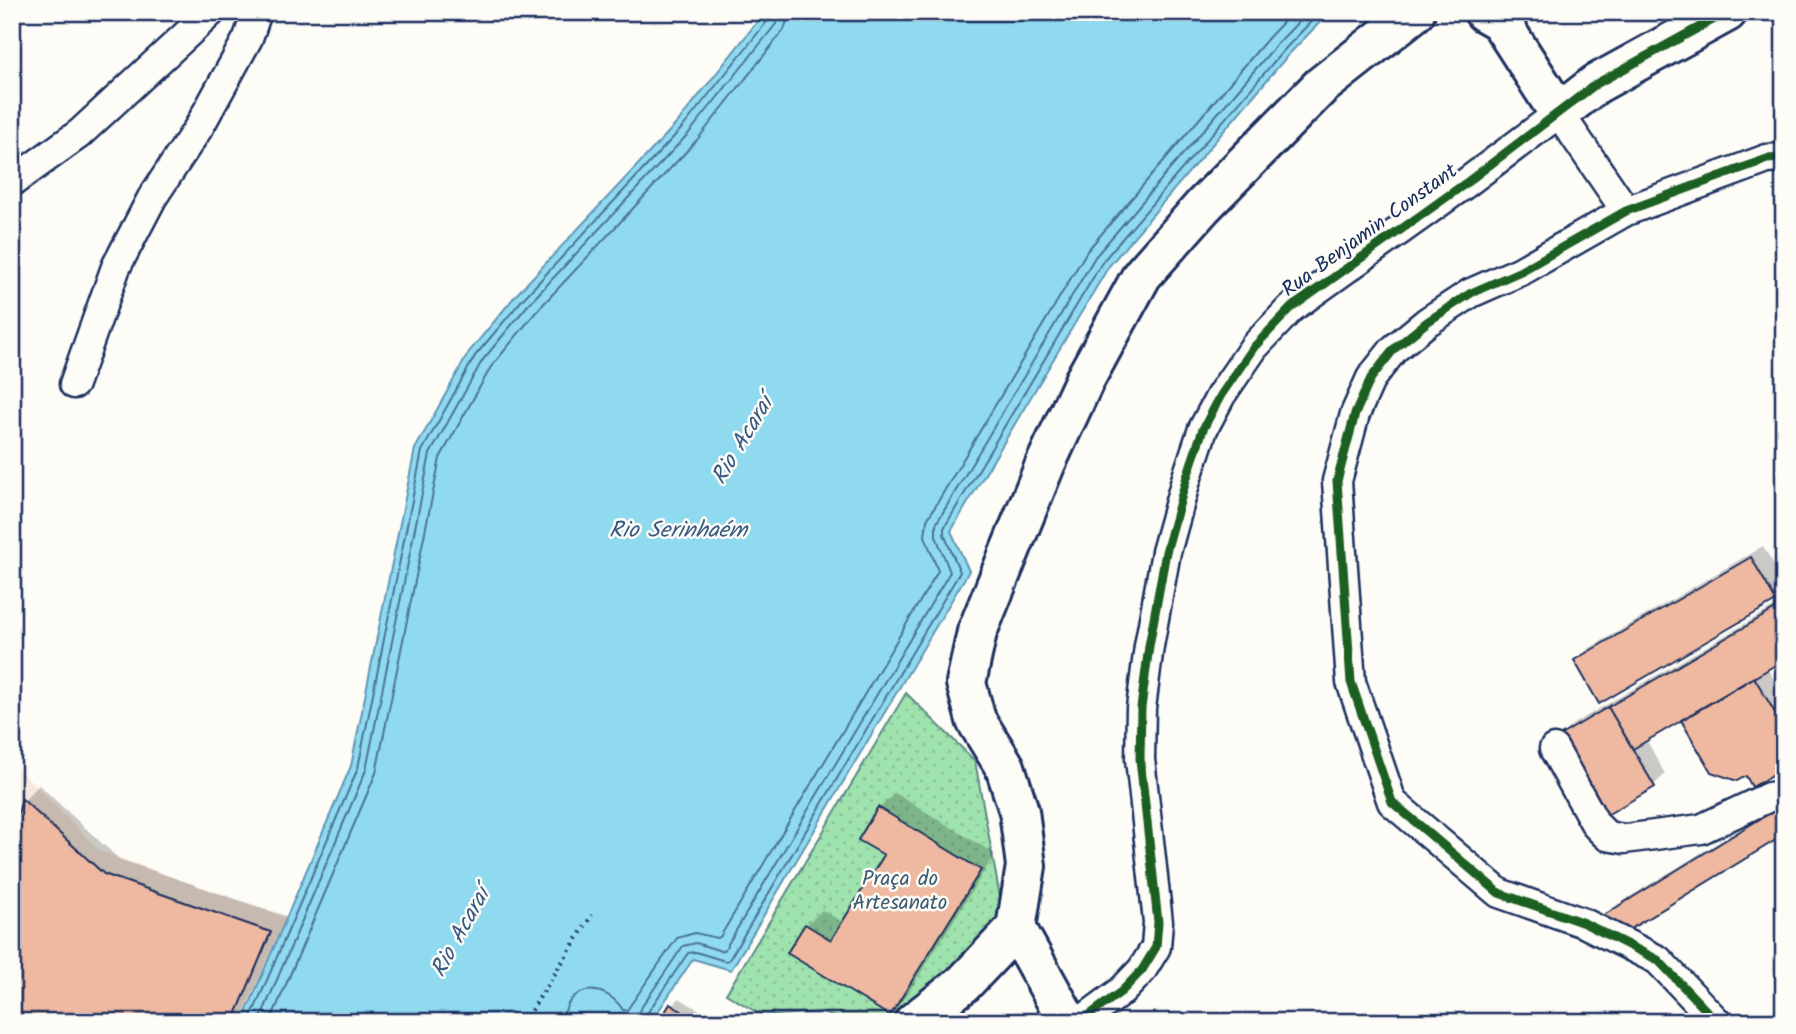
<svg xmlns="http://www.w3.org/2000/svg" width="1796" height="1034" font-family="Kalam,sans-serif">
<defs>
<pattern id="park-dots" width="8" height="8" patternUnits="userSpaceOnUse" patternTransform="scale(1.75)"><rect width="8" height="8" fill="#9ee2ad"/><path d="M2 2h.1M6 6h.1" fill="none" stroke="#88c297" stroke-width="1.8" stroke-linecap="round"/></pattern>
</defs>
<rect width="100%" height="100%" fill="#fdfcf7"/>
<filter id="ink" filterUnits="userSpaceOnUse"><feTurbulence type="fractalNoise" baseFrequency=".0143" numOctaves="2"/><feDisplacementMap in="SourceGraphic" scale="14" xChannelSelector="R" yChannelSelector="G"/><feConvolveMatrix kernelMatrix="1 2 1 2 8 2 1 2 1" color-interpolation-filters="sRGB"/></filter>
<g filter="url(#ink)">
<path fill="#f8e8dd" d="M12 762 100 851 286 918 242 1022H12Z"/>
<path fill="url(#park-dots)" stroke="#5c8886" stroke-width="2" d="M906 693 975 761 1004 919 973 957 887 1022H850L819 1012 763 1016 726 994Z"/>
<path fill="#90daf0" stroke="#6196b6" stroke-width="2" d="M765 12H1330L1289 54 1109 266 951 531 969 571 731 970 693 959 651 1022H603L592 1016 588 1022H242L351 766 415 449 469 352 516 295 677 123Z"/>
<path fill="#0003" d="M1763 546 1784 582V591L1775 600 1600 702 1576 661 1588 649Z
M1784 601V658L1767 668 1784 696V767L1746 773 1681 718 1646 739 1665 774 1654 785 1561 736 1573 724Z
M39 785 119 859 286 916 240 1022H12V841L24 800Z
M895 793 995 854 905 998 890 1014 806 925 822 910 844 923 886 855 880 808Z
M1784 802V833L1606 915 1618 904Z
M679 998 701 1011 694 1022H661Z"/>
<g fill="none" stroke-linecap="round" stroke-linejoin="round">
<path stroke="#4a7398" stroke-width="2" d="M249 1022 358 768 422 451 475 356 522 300 682 128 769 19 770 12
M259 1022 366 770 430 454 482 361 528 305 689 133 776 24 779 12
M270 1022 376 773 440 458 491 367 536 312 697 140 784 30 790 12
M563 1022C565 984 605 981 623 1010H627L677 938 695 933 717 938 720 937 938 571 925 536 927 520 1087 251 1269 37 1293 12
M637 1022 639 1011 683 946 696 943 721 951 725 949 950 572 936 536V524L1095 257 1277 44 1308 12
M645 1022 646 1015 688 953 696 952 725 961 729 960 960 572 944 534V528L1103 261 1284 50 1320 12"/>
</g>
<path fill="#eeb9a0" stroke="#1b2f5e" stroke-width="2" d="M1751 557 1776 601 1599 704 1574 660Z
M1784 604V660L1633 749 1608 707Z
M1754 677 1784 728V769L1752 787 1746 776 1737 781 1711 772 1681 720Z
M1608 707 1655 787 1605 816 1559 736Z
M22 799 104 874 271 932 233 1022H12V835Z
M1784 804V835L1617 937 1604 915Z
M878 807 981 870 890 1016 787 953 805 924 831 940 884 855 858 840Z
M670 1004 694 1019 693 1022H659Z"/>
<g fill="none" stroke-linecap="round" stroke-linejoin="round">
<g stroke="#1b2f5e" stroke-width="33">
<path id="street" d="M12 182 79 134 211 12
M74 384 116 267 152 198 199 127 248 38 257 12
M1554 749 1596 825 1607 836 1624 839 1701 829 1769 797 1784 795
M1080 1022 1122 991 1142 970 1156 947 1158 922 1140 759 1141 708 1149 646 1166 552 1186 480 1203 429 1221 395 1254 347 1291 308 1466 183 1559 113 1626 211
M1717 1022 1658 960 1584 923 1499 893 1392 802 1351 682 1337 481 1355 414 1371 378 1394 349 1427 322 1471 293 1521 271 1626 211 1767 159 1784 158"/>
</g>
<g stroke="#1b2f5e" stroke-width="44">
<path id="secondary" d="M1484 12 1500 21 1559 113 1596 84 1727 12
M1016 928 1068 1022
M914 1022 964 983 1016 928 1026 866 1019 811 1005 767 976 720 966 683 977 632 1045 465 1084 381 1142 275 1203 206 1321 86 1415 12"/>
</g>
<path stroke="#1b2f5e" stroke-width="4.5" stroke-dasharray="2 5" stroke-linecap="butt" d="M529 1014 540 1022
M524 1022 592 915"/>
<use href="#street" stroke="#fdfcf7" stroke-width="28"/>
<use href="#secondary" stroke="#fdfcf7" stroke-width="38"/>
<g stroke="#fdfcf7" stroke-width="13">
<path id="cycleway" d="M1080 1022 1122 991 1142 970 1156 947 1158 922 1140 759 1141 708 1149 646 1166 552 1186 480 1203 429 1221 395 1254 347 1291 308 1466 183 1596 84 1727 12
M1717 1022 1658 960 1584 923 1499 893 1392 802 1351 682 1337 481 1355 414 1371 378 1394 349 1427 322 1471 293 1521 271 1626 211 1767 159 1784 158"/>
</g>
<use href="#cycleway" stroke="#1b5e20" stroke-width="9"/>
</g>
</g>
<g text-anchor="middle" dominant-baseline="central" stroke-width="5" stroke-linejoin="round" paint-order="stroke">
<g font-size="21" fill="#1b2f5e" stroke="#fdfcf7">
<text transform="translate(1370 231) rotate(-36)">Rua Benjamin Constant</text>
</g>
<g font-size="21" fill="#3c5c72" stroke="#fdfcf7">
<text x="900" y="879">Praça do<tspan x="900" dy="24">Artesanato</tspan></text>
</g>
<g font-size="23" font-style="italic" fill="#385a82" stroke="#fdfcf7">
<text transform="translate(743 441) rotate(-59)">Rio Acaraí</text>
<text x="678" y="531">Rio Serinhaém</text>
<text transform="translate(461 933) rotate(-61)">Rio Acaraí</text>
</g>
</g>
<rect width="1796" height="1034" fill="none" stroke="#fdfcf7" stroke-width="42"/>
<rect x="21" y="21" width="1754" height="992" fill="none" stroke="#1b2f5e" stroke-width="2.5" filter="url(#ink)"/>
</svg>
